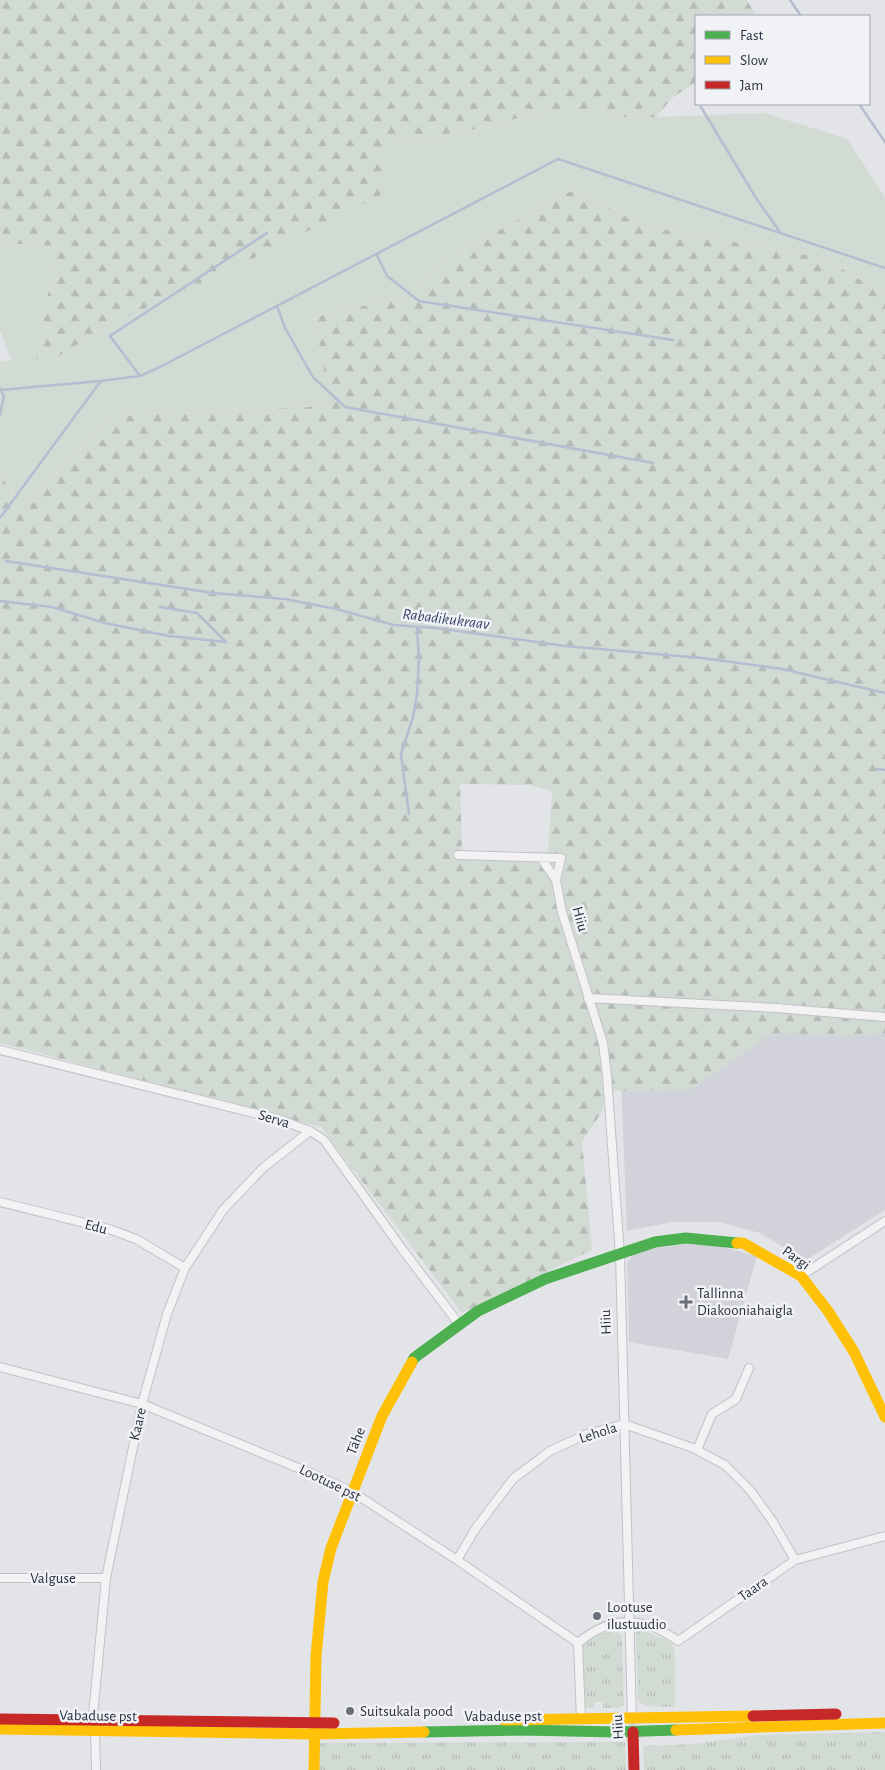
<svg xmlns="http://www.w3.org/2000/svg" width="885" height="1770" font-family="'Alegreya Sans',sans-serif">
<defs>
<pattern id="forest-firs" width="22" height="20" patternUnits="userSpaceOnUse" patternTransform="scale(1.25)"><rect width="22" height="20" fill="#d2dad4"/><path d="M5 1l3.5 6h-7zM16 11l3.5 6h-7z" fill="#b4bbb7"/></pattern>
<pattern id="park-tufts" width="24" height="20" patternUnits="userSpaceOnUse" patternTransform="scale(1.25)"><rect width="24" height="20" fill="#d2dad4"/><path d="M3 7l-1-3M5 7V3M7 7l1-3M15 17l-1-3M17 17v-4M19 17l1-3" fill="none" stroke="#b4bbb7"/></pattern>
</defs>
<rect width="100%" height="100%" fill="#e3e4e8"/>
<path fill="#d2d3da" d="M618 1004 885 1022V1210L806 1260 760 1233 719 1222H672L627 1231Z
M687 1244 719 1246 757 1256 728 1359 629 1342 627 1262 636 1251Z"/>
<path fill="#d2dad4" d="M553 109H596L629 118 765 113 847 139 885 197V294L823 258 645 226 573 190 452 256 408 296 314 317 332 406 115 416 22 506 0 475V362L11 360 0 330V243L57 246 35 370 109 325 386 138 445 137Z"/>
<path fill="url(#forest-firs)" fill-rule="evenodd" d="M0 0H747L756 16H696V82L672 98 656 117 629 118 596 109H553L445 137 386 138 385 193 227 271 109 325 34 371 57 246 0 243Z
M573 190 645 226 823 258 885 294V1033L850 1036 772 1033 691 1090 613 1091 605 1096 602 1112 582 1141 592 1250 462 1313 321 1127 0 1043V475L22 506 115 416 331 406 314 317 408 296 452 256ZM460 784 530 785 552 791 548 852 503 853 462 851Z"/>
<path fill="url(#park-tufts)" d="M642 1630 667 1640 673 1645 675 1656V1707C663 1706 647 1709 638 1701L636 1631Z
M617 1632 622 1636 624 1705 619 1708H603V1702H595L594 1708H584L583 1645C593 1633 602 1633 617 1632Z
M885 1732V1770H644L643 1746 696 1744 757 1735Z
M625 1742 626 1770H318V1743Z"/>
<g fill="none" stroke-linecap="round" stroke-linejoin="round">
<path stroke="#b5bdd0" stroke-width="2.5" d="M790 0 801 16
M859 104 885 142
M701 107 756 198 780 232
M377 255 387 276 419 301 673 340
M277 306 285 328 313 377 345 407 653 463
M140 376 110 336 267 233
M0 388 4 396 0 415
M0 390 100 381 140 376 160 367 558 159 885 268
M0 518 100 382
M6 561 213 593 285 599 336 609 394 625 436 628 565 646 702 658 782 669 885 693
M0 601 52 607 105 623 169 636 226 642 197 613 160 607
M877 769 885 770
M409 814 401 754 413 717 417 695 419 659 417 627"/>
<g stroke="#c2c2c6" stroke-width="10">
<path id="street" d="M458 855 561 858 556 880 562 912 603 1043 607 1076 620 1255 632 1720
M541 858 556 880
M588 998 776 1008 885 1017
M0 1050 278 1119 310 1131 324 1140 402 1249 459 1324
M0 1202 109 1229 136 1239 185 1268
M801 1276 885 1221
M0 1367 142 1404 313 1474 351 1491 457 1560 578 1643
M697 1450 712 1414 736 1399 749 1368
M457 1560 476 1528 513 1479 550 1451 587 1434 624 1424 693 1448 725 1465 750 1490 773 1522 795 1560
M0 1578H106
M578 1643C611 1615 644 1616 678 1641L795 1560 885 1536
M578 1643 581 1719
M96 1770 95 1731 93 1715 106 1578 142 1404 167 1314 185 1268 223 1210 263 1168 310 1131"/>
</g>
<use href="#street" stroke="#f2f2f4" stroke-width="8"/>
<path stroke="#4caf50" stroke-width="11" d="M412 1362 414 1358 478 1311 545 1279 655 1242 686 1238 737 1243
M424 1732 521 1730 616 1732 676 1730"/>
<path stroke="#ffc107" stroke-width="11" d="M737 1243H743L801 1276 828 1311 854 1352 885 1417
M504 1720 753 1716
M0 1729 314 1734 424 1732
M676 1730 885 1723
M314 1770 316 1656 323 1582 331 1548 382 1416 412 1362"/>
<path stroke="#c62828" stroke-width="11" d="M753 1716 836 1714
M0 1719 334 1723
M633 1732 634 1770"/>
</g>
<g fill="#6c6e7a" stroke="#f1f2f6" stroke-width="2">
<path d="M683.5 1294.5h5v5h5v5h-5v5h-5v-5h-5v-5h5z"/>
<circle cx="597" cy="1616" r="5"/>
<circle cx="350" cy="1711" r="5"/>
</g>
<g text-anchor="middle" dominant-baseline="central" stroke-width="5" stroke-linejoin="round" paint-order="stroke">
<g font-size="15" fill="#2c2f3f" stroke="#f1f2f6">
<text transform="translate(580 919) rotate(75)">Hiiu</text>
<text transform="translate(274 1119) rotate(17)">Serva</text>
<text transform="translate(96 1227) rotate(15)">Edu</text>
<text transform="translate(796 1258) rotate(35)">Pargi</text>
<text transform="translate(606 1322) rotate(-92)">Hiiu</text>
<text transform="translate(138 1424) rotate(-77)">Kaare</text>
<text transform="translate(598 1433) rotate(-18)">Lehola</text>
<text transform="translate(356 1441) rotate(-68)">Tähe</text>
<text transform="translate(330 1483) rotate(26)">Lootuse pst</text>
<text x="53" y="1578">Valguse</text>
<text transform="translate(753 1589) rotate(-35)">Taara</text>
<text transform="translate(98 1716) rotate(1)">Vabaduse pst</text>
<text x="503" y="1716">Vabaduse pst</text>
<text transform="translate(618 1727) rotate(-94)">Hiiu</text>
</g>
<g font-size="15" fill="#2c2f3f" stroke="#f1f2f6" text-anchor="start">
<text x="697" y="1293">Tallinna<tspan x="697" dy="17">Diakooniahaigla</tspan></text>
<text x="607" y="1607">Lootuse<tspan x="607" dy="17">ilustuudio</tspan></text>
<text x="360" y="1711">Suitsukala pood</text>
</g>
<g font-size="16" font-style="italic" fill="#3a486f" stroke="#f1f2f6">
<text transform="translate(446 619) rotate(7)">Rabadikukraav</text>
</g>
</g>
<rect x="695" y="15" width="175" height="90" fill="#f1f2f6" stroke="#a2a4ad"/>
<rect x="705" y="31" width="25" height="8" fill="#4caf50" stroke="#a2a4ad"/>
<text x="740" y="40" font-size="15" fill="#2c2f3f">Fast</text>
<rect x="705" y="56" width="25" height="8" fill="#ffc107" stroke="#a2a4ad"/>
<text x="740" y="65" font-size="15" fill="#2c2f3f">Slow</text>
<rect x="705" y="81" width="25" height="8" fill="#c62828" stroke="#a2a4ad"/>
<text x="740" y="90" font-size="15" fill="#2c2f3f">Jam</text>
</svg>
